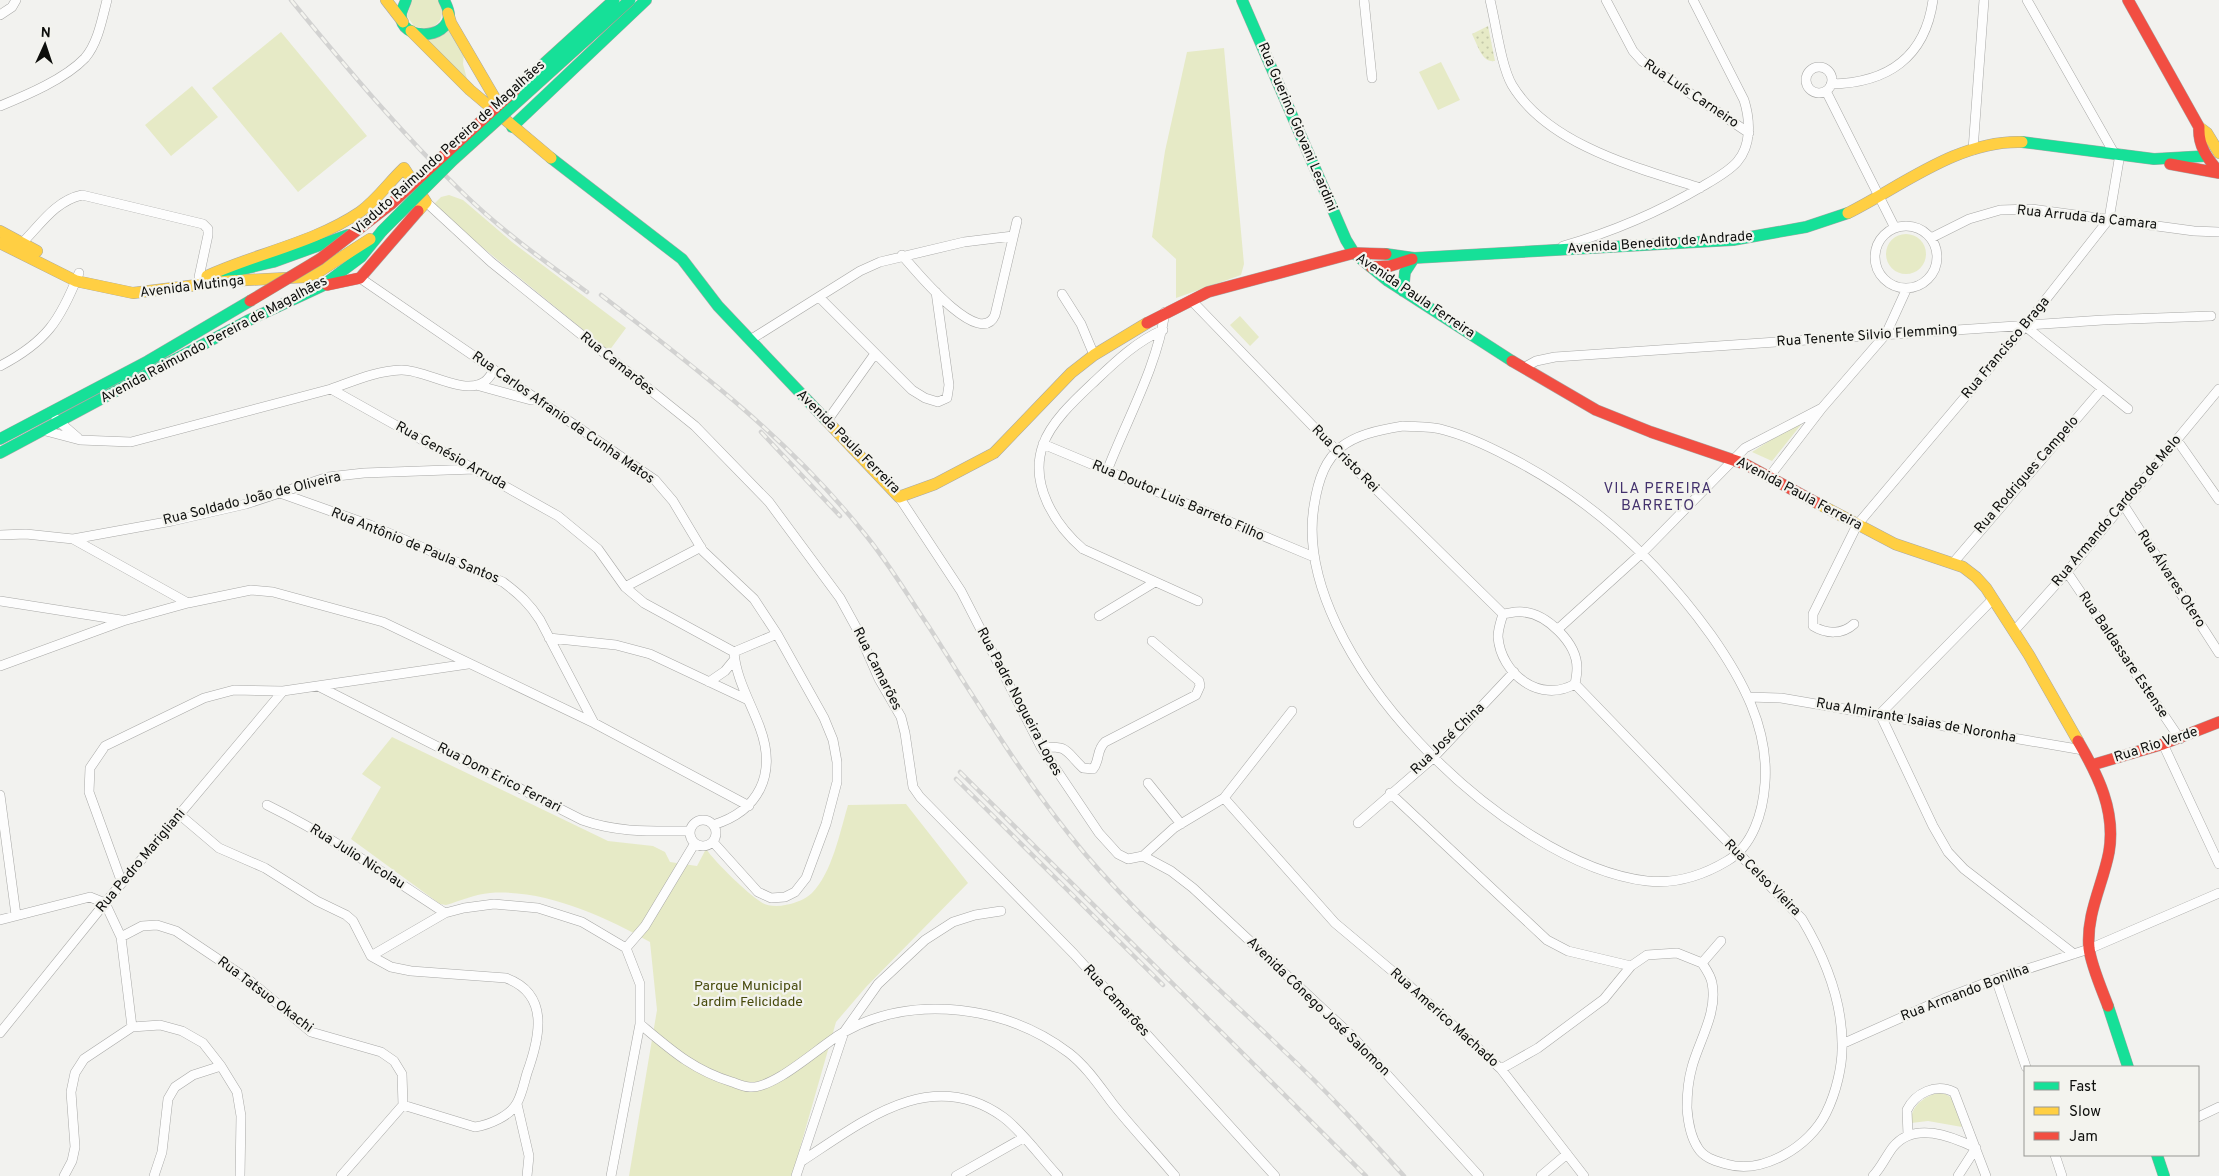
<svg xmlns="http://www.w3.org/2000/svg" width="2219" height="1176" font-family="Overpass,sans-serif">
<defs>
<pattern id="garden-dots" width="8" height="8" patternUnits="userSpaceOnUse" patternTransform="scale(1.25)"><rect width="8" height="8" fill="#e6eac6"/><path d="M2 2h.1M6 6h.1" fill="none" stroke="#c4c8a9" stroke-width="1.8" stroke-linecap="round"/></pattern>
</defs>
<rect width="100%" height="100%" fill="#f2f2ef"/>
<path fill="#e6eac6" d="M412 0H439C445 16 442 21 429 30L414 26 407 16Z
M451 25 464 54 463 64 467 79 423 37Z
M281 32 367 136 298 192 212 88Z
M1224 48 1244 264 1241 275 1176 298V259L1152 237 1165 151 1187 52Z
M1441 62 1460 100 1438 110 1419 72Z
M192 86 218 117 171 156 145 125Z
M449 195 463 200 512 242 626 328 609 351 432 206 441 197Z
M1886 254a20 20 0 1 1 40 0a20 20 0 1 1-40 0Z
M1240 316 1259 337 1250 346 1230 325Z
M1808 416 1772 461 1752 452Z
M392 737 608 841 653 846 665 852 670 862 697 866 706 849C716 863 747 893 761 902 774 911 802 903 812 893 832 873 840 832 848 805L906 804 968 883 866 987 836 1022 792 1176H629L657 1010 650 942C604 916 544 889 490 893 475 894 460 901 446 905L440 904 351 839 381 787 362 774Z
M1942 1092 1952 1098 1962 1127 1928 1121 1911 1123C1910 1105 1926 1095 1942 1092Z"/>
<path fill="url(#garden-dots)" d="M1488 26 1495 61C1482 63 1478 46 1472 34Z"/>
<g fill="none" stroke-linecap="round" stroke-linejoin="round">
<g stroke="#a8a8a6" stroke-width="10">
<path id="street" d="M1364 0 1372 78
M1490 0C1496 24 1501 66 1512 85 1548 145 1638 168 1700 188
M1606 0 1633 51 1642 61 1749 133
M2027 0 2114 153
M0 15 12 7 16 0
M1806 80a13 13 0 1 1 26 0a13 13 0 1 1-26 0Z
M1831 84C1887 83 1925 58 1933 0
M1826 91 1895 228
M0 106C27 95 65 79 85 58 98 43 102 19 107 0
M1973 150 1984 0
M426 202 491 262 695 426 769 502 840 598 857 629 879 679 901 717 905 733 913 787 920 797 1074 954 1275 1176
M1875 257a31 31 0 1 1 62 0a31 31 0 1 1-62 0Z
M1931 238 1969 219 2000 210 2031 209 2194 231 2219 232
M20 245C39 227 54 201 82 195L203 224 208 229V235L199 277
M1563 246C1612 232 1659 212 1703 186 1715 179 1728 172 1737 162 1752 145 1750 119 1744 100L1693 0
M902 255C915 270 980 350 995 315L1017 221
M360 278 655 480 673 501 703 551 754 599 777 634 824 718 833 740 837 762V782L826 824 806 878 795 892 785 897 771 898 758 892 713 842
M1062 294 1081 324 1094 355
M819 297 912 390 925 398 938 402 947 398 949 385 936 292
M1191 300 1335 449 1503 614
M2025 326 2128 409
M1163 330C1137 341 1116 361 1096 380 1078 397 1051 421 1043 445 1029 484 1055 525 1083 549L1198 601
M750 340 860 271 880 262 964 242 1013 236
M0 366C46 342 60 321 79 273
M1525 367 1536 361 1555 357 2103 320 2211 316
M476 385 531 400
M331 389C354 381 376 371 401 370 425 369 463 396 484 382 488 380 491 374 494 371
M56 419 78 438
M827 421 874 355
M1403 426C1416 427 1431 426 1444 430 1467 436 1488 446 1509 457 1592 499 1657 560 1711 635 1742 679 1769 728 1765 783 1763 812 1753 846 1727 861 1702 876 1676 884 1647 881 1508 865 1290 653 1314 506 1323 447 1347 435 1403 426Z
M42 430 80 440 131 442 331 389 558 516 598 549 625 587 644 603 734 652 777 634
M2177 440 2219 500
M1043 444 1314 557
M1107 471C1127 419 1157 367 1165 312
M1769 477 1822 408 1886 334 1907 288
M280 493 370 525 503 582C519 594 530 604 540 620L594 723
M899 497 961 591 1041 747 1099 833 1118 854 1128 859 1143 856 1171 871 1193 888 1353 1037 1479 1176
M2123 504 2219 653
M0 535 26 534 73 539 172 521 246 504 328 477 364 473 475 469
M73 539 188 603
M1953 563 2102 389
M2067 572 2180 739
M625 587 701 547
M0 601 121 620
M1503 614C1501 621 1498 629 1498 637 1501 674 1540 704 1575 684
M1503 614C1510 613 1517 611 1523 612 1547 614 1577 643 1577 668 1577 673 1576 679 1575 684
M1099 616 1155 582
M1854 624C1842 635 1826 634 1813 626V614L1857 525 2025 326 2109 219 2120 154
M1558 629 1643 552 1745 448 1822 408
M2014 631 2067 572 2219 389
M549 638 616 645 650 654 748 700
M0 666 123 621 188 603 251 590 273 592 383 622 594 723 749 806
M709 682 725 671 734 660
M318 686 582 820C618 833 653 831 690 831
M1748 697 1781 698 2083 750
M1880 714 1933 826 1948 852 1964 869 2074 954
M1880 714 1993 599
M2163 744 2219 864
M1041 747C1070 746 1064 750 1083 768L1093 769C1100 761 1096 750 1105 742L1196 695 1200 686 1199 681 1152 641
M1148 783 1181 824
M1390 793 1547 940 1568 951 1631 966
M0 795 16 915
M1224 798 1335 923 1403 980 1501 1069 1584 1176
M267 805C330 836 387 875 445 913
M180 815 219 848 265 868 317 901 346 915 353 921 371 956 391 967 411 971 506 978C550 994 540 1037 527 1073 524 1083 522 1094 517 1103 510 1116 489 1125 475 1127L403 1105
M690 833a13 13 0 1 1 26 0a13 13 0 1 1-26 0Z
M1358 823 1433 758 1514 672
M713 825C759 811 777 774 760 728 751 703 736 679 734 652
M1143 856 1174 828 1224 798 1292 711
M122 883 89 792 90 768 105 746 204 698 234 690 283 691 468 664
M0 920 90 897 105 903 121 937 132 1027
M121 937 142 926 157 925 176 931 249 980 311 1032 381 1052 394 1061 402 1074 403 1105 341 1176
M626 948 645 926 695 843
M371 956 445 913 464 908 494 904 538 908 582 922 626 948 640 984V1024L611 1176
M1702 963 1721 941
M1996 979 2026 1067
M640 1024C671 1050 693 1070 732 1082 738 1084 745 1087 750 1087 775 1089 822 1044 844 1032 914 993 1007 1006 1069 1053 1087 1067 1100 1087 1113 1104 1133 1129 1155 1152 1175 1176
M0 1033 105 903 283 691
M1842 1044 1943 999 1996 979 2089 949 2219 893
M1501 1069 1538 1048 1604 999 1631 966 1647 955 1677 953 1702 963C1706 969 1711 976 1712 983 1718 1012 1699 1041 1692 1067 1688 1081 1687 1094 1687 1108 1688 1122 1690 1136 1698 1148 1704 1158 1716 1161 1726 1164 1763 1175 1810 1146 1826 1113 1836 1093 1843 1065 1842 1043 1842 999 1824 956 1802 919L1575 684
M517 1104 529 1156 527 1176
M2198 1117 2219 1107
M1908 1135 1907 1110C1915 1093 1936 1083 1954 1092L1986 1176
M2055 1155 2062 1176
M802 1161C862 1122 931 1065 1003 1117 1021 1130 1042 1159 1058 1176
M64 1176 72 1161 75 1147 71 1092 75 1073 84 1059 132 1027 160 1025 182 1031 203 1043 221 1066 237 1092 241 1116 240 1176
M154 1176 162 1152 168 1099 175 1087 193 1075 221 1066
M796 1176 844 1032 878 984 925 940 953 922 975 915 1001 911
M956 1176 1023 1138
M1541 1176 1567 1154
M1873 1176C1881 1168 1886 1156 1893 1147 1914 1121 1951 1136 1976 1148
M1958 1176 1976 1148"/>
</g>
<g stroke="#a8a8a6" stroke-width="12">
<path id="fast" d="M406 0C405 4 401 11 401 15 400 41 448 40 449 15 449 11 446 4 444 0
M1242 0 1346 240 1354 253 1388 281 1512 361
M512 127 646 0
M2022 142 2154 159 2206 156
M551 158 682 259 718 306 826 420
M1386 254 1414 258 1733 240 1806 227 1848 213
M226 273 273 262 348 235
M1403 291 1405 272 1414 258
M0 439 148 361 250 301
M0 453 247 321 322 286 361 257 382 231
M2108 1006 2128 1067
M2157 1155 2164 1176"/>
</g>
<g stroke="#a8a8a6" stroke-width="12">
<path id="slow" d="M386 0 403 22
M448 13 451 23 503 112
M411 31 470 90 551 158
M2199 127 2207 133 2219 153
M1848 213C1902 186 1958 140 2022 142
M0 231 37 251
M0 243 76 281 133 293 229 281 305 277 317 273 370 239
M207 276C257 253 314 243 360 212 377 200 389 182 404 168L426 202 418 211
M826 420 899 497 935 484 994 453 1071 373 1094 355 1147 323
M1817 503 1895 544 1963 567 1976 577 1986 588 2029 655 2078 741"/>
</g>
<g stroke="#a8a8a6" stroke-width="12">
<path id="jam" d="M2128 0 2199 127C2198 146 2207 158 2219 172
M2170 164 2219 173
M1371 267 1390 266 1412 259
M327 285 360 278 418 211
M1147 323 1208 292 1354 253 1386 254
M1512 361 1596 410 1651 432 1745 464 1817 503
M2078 741C2098 775 2116 811 2109 852 2103 884 2086 914 2089 948 2091 965 2102 990 2108 1006
M2092 765 2163 744 2219 722"/>
</g>
<use href="#street" stroke="#fdfdfd" stroke-width="9"/>
<use href="#fast" stroke="#16e098" stroke-width="11"/>
<use href="#slow" stroke="#ffcf43" stroke-width="11"/>
<use href="#jam" stroke="#f24e42" stroke-width="11"/>
<g stroke="#d2d2d1" stroke-width="4.5">
<path id="rail" d="M291 0C345 66 401 133 463 193 501 230 544 261 587 292
M601 295C697 369 788 438 864 533 888 562 908 596 929 627 979 705 1026 784 1086 855 1146 925 1217 986 1283 1050 1326 1090 1365 1133 1404 1176
M761 432 840 516
M960 772 1366 1176
M956 779 1163 985"/>
</g>
<use href="#rail" stroke="#f3f3ee" stroke-width="2.5" stroke-dasharray="8" stroke-linecap="butt"/>
<g stroke="#a1a292" stroke-width="12" stroke-linecap="butt">
<path id="fast-bridge" d="M515 90 614 0
M382 231 452 161 630 0"/>
</g>
<g stroke="#a1a292" stroke-width="12" stroke-linecap="butt">
<path id="jam-bridge" d="M250 301 320 259 391 204 515 90"/>
</g>
<use href="#fast-bridge" stroke="#16e098" stroke-width="11"/>
<use href="#jam-bridge" stroke="#f24e42" stroke-width="11"/>
</g>
<g text-anchor="middle" dominant-baseline="central" stroke-width="4.5" stroke-linejoin="round" paint-order="stroke">
<g font-size="14" fill="#0d0e0c" stroke="#f3f3ee">
<text transform="translate(1691 94) rotate(34)">Rua Luís Carneiro</text>
<text transform="translate(1297 127) rotate(67)">Rua Guerino Giovani Leardini</text>
<text transform="translate(449 148) rotate(-42)">Viaduto Raimundo Pereira de Magalhães</text>
<text transform="translate(2087 218) rotate(6)">Rua Arruda da Camara</text>
<text transform="translate(1660 243) rotate(-4)">Avenida Benedito de Andrade</text>
<text transform="translate(192 287) rotate(-7)">Avenida Mutinga</text>
<text transform="translate(1415 296) rotate(34)">Avenida Paula Ferreira</text>
<text transform="translate(1867 336) rotate(-4)">Rua Tenente Silvio Flemming</text>
<text transform="translate(214 340) rotate(-28)">Avenida Raimundo Pereira de Magalhães</text>
<text transform="translate(2006 348) rotate(-50)">Rua Francisco Braga</text>
<text transform="translate(617 364) rotate(39)">Rua Camarões</text>
<text transform="translate(563 418) rotate(35)">Rua Carlos Afranio da Cunha Matos</text>
<text transform="translate(848 442) rotate(45)">Avenida Paula Ferreira</text>
<text transform="translate(451 456) rotate(29)">Rua Genésio Arruda</text>
<text transform="translate(1345 459) rotate(45)">Rua Cristo Rei</text>
<text transform="translate(2027 475) rotate(-49)">Rua Rodrigues Campelo</text>
<text transform="translate(1799 494) rotate(28)">Avenida Paula Ferreira</text>
<text transform="translate(252 499) rotate(-14)">Rua Soldado João de Oliveira</text>
<text transform="translate(1178 501) rotate(23)">Rua Doutor Luis Barreto Filho</text>
<text transform="translate(2117 511) rotate(-50)">Rua Armando Cardoso de Melo</text>
<text transform="translate(415 546) rotate(22)">Rua Antônio de Paula Santos</text>
<text transform="translate(2171 579) rotate(57)">Rua Álvares Otero</text>
<text transform="translate(2123 655) rotate(56)">Rua Baldassare Estense</text>
<text transform="translate(877 669) rotate(63)">Rua Camarões</text>
<text transform="translate(1019 702) rotate(62)">Rua Padre Nogueira Lopes</text>
<text transform="translate(1916 721) rotate(10)">Rua Almirante Isaias de Noronha</text>
<text transform="translate(1448 739) rotate(-44)">Rua José China</text>
<text transform="translate(2156 745) rotate(-18)">Rua Rio Verde</text>
<text transform="translate(499 778) rotate(27)">Rua Dom Erico Ferrari</text>
<text transform="translate(357 857) rotate(32)">Rua Julio Nicolau</text>
<text transform="translate(141 861) rotate(-50)">Rua Pedro Marigliani</text>
<text transform="translate(1762 878) rotate(45)">Rua Celso Vieira</text>
<text transform="translate(1965 993) rotate(-21)">Rua Armando Bonilha</text>
<text transform="translate(265 995) rotate(37)">Rua Tatsuo Okachi</text>
<text transform="translate(1116 1001) rotate(48)">Rua Camarões</text>
<text transform="translate(1318 1007) rotate(44)">Avenida Cônego José Salomon</text>
<text transform="translate(1444 1018) rotate(42)">Rua Americo Machado</text>
</g>
<g font-size="14" fill="#474a0c" stroke="#f3f3ee">
<text x="748" y="986">Parque Municipal<tspan x="748" dy="16">Jardim Felicidade</tspan></text>
</g>
<g font-size="15" letter-spacing="1" fill="#44326d" stroke="#f3f3ee">
<text x="1658" y="489">VILA PEREIRA<tspan x="1658" dy="17">BARRETO</tspan></text>
</g>
</g>
<rect x="2024" y="1066" width="175" height="90" fill="#f3f3ee" stroke="#979794"/>
<rect x="2034" y="1082" width="25" height="8" fill="#16e098" stroke="#979794"/>
<text x="2069" y="1091" font-size="15" fill="#0d0e0c">Fast</text>
<rect x="2034" y="1107" width="25" height="8" fill="#ffcf43" stroke="#979794"/>
<text x="2069" y="1116" font-size="15" fill="#0d0e0c">Slow</text>
<rect x="2034" y="1132" width="25" height="8" fill="#f24e42" stroke="#979794"/>
<text x="2069" y="1141" font-size="15" fill="#0d0e0c">Jam</text>
<g transform="translate(45 45) rotate(3)" stroke="#f3f3ee" stroke-width="4" paint-order="stroke">
<path d="M0-4L9 19L0 12L-9 19Z" fill="#0d0e0c"/>
<text y="-8" font-size="14" font-weight="bold" text-anchor="middle" fill="#0d0e0c">N</text>
</g>
</svg>
